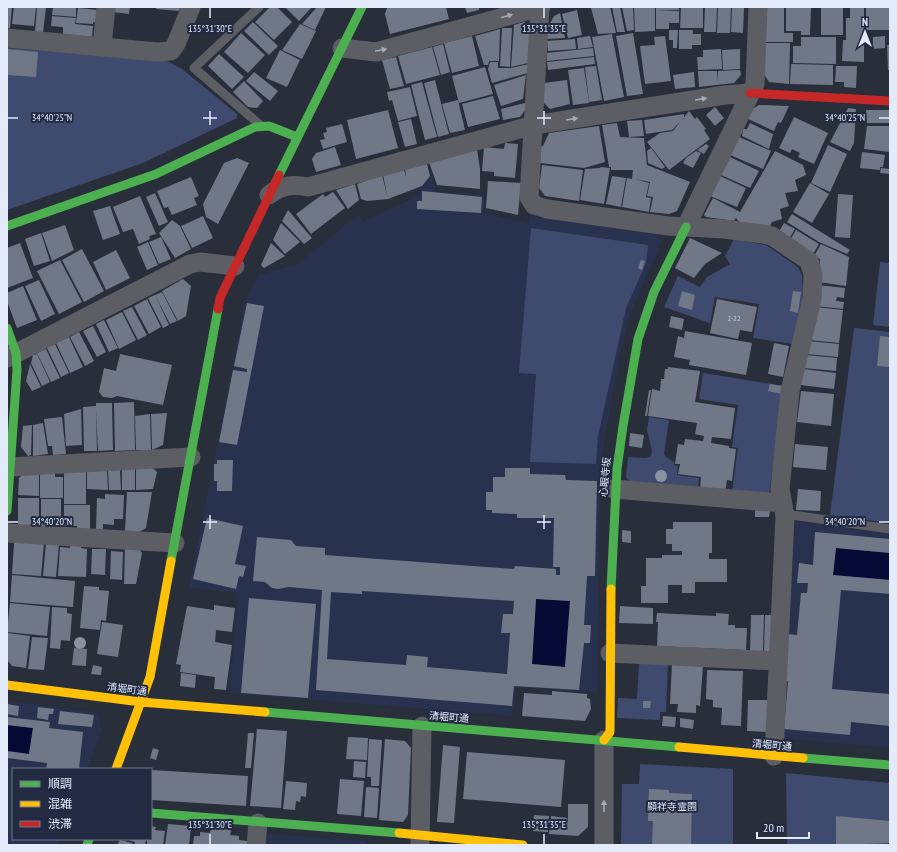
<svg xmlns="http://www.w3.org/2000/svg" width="897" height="852" font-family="'PT Sans Narrow','Noto Sans JP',sans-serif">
<rect width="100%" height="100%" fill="#292e3b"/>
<path fill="#28324e" d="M432 178 437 192 484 195 483 213 528 224 530 216 657 234 662 241 630 314 619 359 605 435 600 485 597 692 515 687 512 716 230 693 238 593 189 588 246 300 258 275 299 264 358 214 363 221 412 199Z
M798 511 890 523V748L782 738 790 520Z
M7 701 98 713 102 730 87 769H13V839H60L58 845H7Z
M269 834 366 841 365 845H262L263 839Z"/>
<path fill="#3f4b6e" d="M7 48 167 61 182 69 237 114V118L143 163 7 210Z
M531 228 648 245 646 263 626 308 598 436 596 464 530 462 536 374 519 373Z
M734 239 766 245 798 267 802 275 803 305 793 344 753 338 759 304 715 297 710 323 664 307 678 276 700 287 707 277 730 264 725 256Z
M880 262 890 263V327L873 325Z
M854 328 890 332V523L830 515Z
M703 373 784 386 769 495 732 491 738 448 732 447 738 405 699 399Z
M649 417 669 420 664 454 666 457 674 462V465L678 466 677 475 699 478 698 488 630 481 626 477 628 457 646 458 651 456 652 451 647 430Z
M639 661 668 663 666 712H660V720L617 718 618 698 637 699Z
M640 764 733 769V845H621L622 784H639Z
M786 773 890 783V845H787Z"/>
<path fill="#060b36" d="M836 548 890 553V580L833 575Z
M536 599 570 601 565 667 532 664Z
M7 725 33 728 29 754 7 751Z"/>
<path fill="#707787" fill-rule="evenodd" d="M7 7H12L10 28H7Z
M14 7H36L34 26 12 24Z
M37 7H46L43 33 35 32Z
M53 7H76V17L52 15Z
M114 7H130L129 14 113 12Z
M156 7H180L179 11 156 9Z
M270 7H277L292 22 274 40 255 22Z
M285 7H312L299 21Z
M317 7H326L315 30 302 24Z
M390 7H446L449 19 390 34 385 14 387 8Z
M465 7H479V10L467 13Z
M610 7 616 33 598 34 591 8Z
M612 7H620L625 32H617Z
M622 7H633L634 30 627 31Z
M634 7H655V11H653H655V31L635 32Z
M656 7H679V10L656 11Z
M681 7H703V28H680Z
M705 7H717L716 32H704Z
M718 7H731L730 33H717Z
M732 7H744L743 33 731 32Z
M765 7H784V25H765Z
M786 7H811L810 35H801V31H786Z
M821 7H843V35H821Z
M850 7H864V62L842 61 843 40H846V18H850Z
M866 7H890V30H866Z
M78 8 99 10 98 23 93 22V24L76 23Z
M577 10 582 35 568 38 562 14Z
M656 11H679V23H669V29H656Z
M560 13 565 38 547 39 549 25 554 16Z
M52 16 76 18 75 24 93 26 92 37 63 34V27L51 26Z
M253 22 278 46 269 55 244 31Z
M524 22 530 26 528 63 511 67 514 25Z
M300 24 316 31 302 59 282 50Z
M765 25H784V33H793V42H765Z
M502 28H512L510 67 500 66Z
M500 29 499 61H489L488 65H484L475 36Z
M669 30H678L677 48H673V40H669Z
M679 30H693V34H701V45H692V49H679Z
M241 33 265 55 248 73 224 52Z
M633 33 643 94 627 96 616 36Z
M612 34 624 97 604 101 592 37Z
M472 36 479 66 452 73 444 43Z
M590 36 593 47 578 49 577 38Z
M665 36 671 81 645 84 640 46 655 45 654 37Z
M885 36V48L873 49V37Z
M801 37H836V64L793 63V46H801Z
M575 39 576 49 548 51 547 41Z
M764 43H790L789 84 769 82 764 74Z
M443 44 450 72 441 75 433 47Z
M887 45H890V70H888Z
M432 47 440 75 406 84 398 56Z
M593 48 594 56 547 61V53Z
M7 49 38 52 36 77 7 75Z
M721 49 722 69 698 70 697 57H703V50Z
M740 49V69L723 70 722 50Z
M280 50 300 60 287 87 266 78Z
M219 54 244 77 232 89 208 66Z
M396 57 404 86 390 89 382 60Z
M594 57 595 64 548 70 547 62Z
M490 62H498V68H511L529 64 528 73 492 83 488 69Z
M791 64 833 65V85L790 84Z
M596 66 602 100 589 102 585 67Z
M836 66H857L856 88 844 87V82H835Z
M485 67 493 94 459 103 452 76Z
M584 68 589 103 573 105 568 70Z
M740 70 741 75 734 83 699 87 698 71H717L718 82V71Z
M254 72 278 91 270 101 246 81Z
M694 72 695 87 675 89 673 75Z
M526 75 523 99 501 106 494 85Z
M435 80 449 134 438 137 424 83Z
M567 80 570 104 550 109 542 101 544 83Z
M244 81 263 101 257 108 248 107 233 92Z
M422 82 437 137 425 140 411 85Z
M410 87 417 116 398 121 392 100 389 101 387 92Z
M493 96 500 119 468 127 462 104Z
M458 100 465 130 450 133 442 104Z
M525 103 526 109 520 117 503 120 501 109Z
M759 105 789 106 781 123 778 122 774 131 746 118 751 110Z
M715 107 724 118 715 126 706 115Z
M848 108 856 109 854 143 850 151 830 142Z
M388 110 398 148 356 159 347 120Z
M866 110H890V123H867Z
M689 111 695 119 697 117 706 129 704 130 710 139 669 170 647 142 660 133 673 131Z
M684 114V118L672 130 646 134 644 120Z
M794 117 828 133 814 164 798 157 800 153 792 149 790 153 779 148Z
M411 119 417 144 405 147 398 122Z
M642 120 644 136 629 137 627 121Z
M617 123 620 137 644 138 647 165 690 182 677 211 669 214 650 212 653 197 647 196 650 182 635 179 649 183 646 197 651 198 649 212 622 207 627 178 632 179 633 170H611V167H609L602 125Z
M750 123 773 134 769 149 742 136 743 129H747Z
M342 124 347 142 323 149 320 140 325 139 323 133 327 132 326 128Z
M599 126 605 162 584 168 540 163 541 146H543L549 133Z
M867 126H890V152L864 149Z
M739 137 771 151 763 169 730 155Z
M505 143 518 144 515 178 494 176V172L482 171 484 147 504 149Z
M706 144 709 146 704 154 697 150Z
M828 145 847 154 830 192 811 183Z
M335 147 341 165 316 172 312 159 316 153Z
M651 148 665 167 662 169 648 163 647 151Z
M477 149 480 169V189L437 185 429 162Z
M696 151 701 153 693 168 683 163 686 158Z
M775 151 803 165 806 175 795 180 798 191 785 193 789 206 780 209 782 219 772 222 770 226 739 222 736 218 734 221 706 217 704 215 713 198 740 212Z
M862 152 885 155 883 167H880V170L860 168Z
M730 157 759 171 750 188 721 175Z
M237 158 249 163 218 224 206 217 203 204 224 163Z
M427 164 430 176 422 186 388 199 383 175 404 170 406 177 405 169Z
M542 165 583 170 579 201 545 196 539 188Z
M601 167 610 168 604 204 580 200 585 169 600 168Z
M881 168 890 169V174L880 173Z
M382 175 388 199 367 201 361 199 357 184Z
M612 176 626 178 621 207 606 204Z
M720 176 746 188 737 207 710 196Z
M191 177 199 196 194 198 197 205 172 215 168 207 164 208 157 191Z
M488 181 521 183 518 215 486 208Z
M810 183 829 194 812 223 793 212Z
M355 184 359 200 348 209 336 190Z
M422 191 482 197 481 213 417 209V201H422Z
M333 192 345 208 311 234 296 214 323 194 325 197Z
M155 193 168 222 159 226 146 197Z
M838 194 853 195 850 238 835 237Z
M140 196 156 234 149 236 150 239 139 244 133 229 123 232 113 207Z
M110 206 120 234 103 240 93 211Z
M288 210 312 238 304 244 282 221Z
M792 214 850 250 847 254 819 242 787 222Z
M203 216 213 238 192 248 181 226Z
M172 220 180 226 191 249 175 258 159 233Z
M281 223 300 242 285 254 273 240Z
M784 223 795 229 789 239 778 233Z
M65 225 74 250 52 261 42 233Z
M796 230 819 244 813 254 790 240Z
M41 233 50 261 34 266 25 239Z
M161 237 171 259 159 264 149 242Z
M690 238 722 253 705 264 694 278 675 268Z
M148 242 158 265 147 270 137 247Z
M20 243 33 278 7 288V248Z
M271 243 285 256 264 268 261 265Z
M821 244 849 257 846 286 818 282 820 259 814 256Z
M82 249 104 291 84 302 62 260Z
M116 250 130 278 106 290 93 262Z
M60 260 82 302 59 314 37 271Z
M641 260 645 261 642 270 638 268Z
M183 279 191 286 186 316 178 321 162 291Z
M39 280 55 314 41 321 25 286Z
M818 285 845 288 844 298 837 297 836 301 844 302 843 309 816 306Z
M23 286 37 320 17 328 7 301V293Z
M682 291 695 295 692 310 678 306Z
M793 291 801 292 798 313 790 311Z
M162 292 177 321 170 324 155 295Z
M155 295 169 325 163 328 148 298Z
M147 299 161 327 149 334 134 306Z
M717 299 757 307 752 332 740 330 738 339 710 333Z
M247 303 264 306 237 445 219 442 233 370 247 372V369L234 366Z
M132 307 147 335 138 340 123 311Z
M816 307 843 310 839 343 809 340Z
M122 312 136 340 119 349 106 320Z
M671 316 684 319 682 330 669 327Z
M104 320 118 348 109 352 96 324Z
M93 326 106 352 97 357 83 331Z
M685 331 752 343 746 375 689 365 690 360 674 357 678 336 684 338Z
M79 332 94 361 85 366 70 337Z
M880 336 890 337V367L877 366Z
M69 337 83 367 70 373 56 343Z
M809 341 839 344 838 357 806 354Z
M774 343 789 346 783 377 768 374Z
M55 344 69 373 61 377 47 348Z
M46 349 60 378 51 382 37 353Z
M37 354 50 382 42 386 31 363 33 355Z
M120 354 172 365 163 405 117 396 112 398 103 397 99 392 104 368 116 371Z
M806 355 837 358 836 371 803 368Z
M30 364 41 387 32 391 26 381Z
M668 367 700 371 695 402 735 408 731 439 712 437 711 443 729 446V448L736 449 732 481 727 480 725 492 700 489 701 477 678 474 680 464H675L678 444 684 445 685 439 703 441 704 436 695 434 697 423 648 416 652 389 660 391 661 379H664L665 369H668Z
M803 369 836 373 834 389 800 385Z
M770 384 783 386 782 394 768 391Z
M649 390H651L647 416H645Z
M801 391 834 394 831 426 797 422Z
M134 402 135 450 115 451 114 403Z
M96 403H112L113 450 98 451 96 409 97 451H84L83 407 96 406Z
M81 409 82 445 66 446 64 414Z
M167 413 163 445 152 450 151 414Z
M150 414 151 450H136L135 416Z
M62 417 66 454 53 455 52 446H48L44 419Z
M43 423 48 454 33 456V425Z
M32 425 31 455 28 456 21 447 23 426Z
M630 433 644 435 642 448 629 446Z
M795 444 828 447 826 470 793 467Z
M217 460H233L232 491H217V481H214V464H217Z
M150 466 157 472 153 489 136 490V467Z
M505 468H530V474L565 475 566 480 597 481 595 576H587L584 625H591L590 643H584L579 690 514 686 512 706 316 690 322 590 289 587 278 589 272 588 265 582 253 581 257 537 291 540 296 546 325 548V555L514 569 515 566 556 569V575H560V567H553L554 518H517V514L492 513V510H486V492H493V477H505ZM362 591 514 601 513 614H503L501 633H510L507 674 427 667 428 657 407 655 406 665 327 659 331 592 362 594ZM536 599 570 601 565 667 532 664Z
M108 469H120L121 490H109Z
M122 469H135V490H122Z
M64 470H86V504H64Z
M87 470 107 471 108 490 87 489Z
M26 471 39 472V496L18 495 19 478Z
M40 472H55V477H63V498H40Z
M798 489 821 491 820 511 796 510Z
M127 492H152L146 528 137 533 125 531Z
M105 494 124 495 123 519H114V525L103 524V529H96L97 498 105 499Z
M18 498H39V528H18Z
M41 499H61V526H41Z
M64 505H90V530H77V526H64Z
M755 510 770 511 769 517H755Z
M207 518 243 526 235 564 246 566 243 577 239 576 236 589 193 579Z
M673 522H712V553H709V559H727V582H695V593H682V585H668V603H641V586H646V558H662V555H682V551H672V544H666V529H673Z
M622 530 631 531V543L622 542Z
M815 532 890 539V553L836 548 833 575 890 580V594L841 590 832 689 890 694V726L851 722 850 735 784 729 788 681H784L788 634 797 635 801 593H807L808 583H797L799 563 813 565Z
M19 541 44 543 41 576 12 574 14 543Z
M46 543 59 544 56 577 43 576Z
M70 543 81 544V548L87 549 86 577 58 576 60 547 70 548Z
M125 546H137L142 553 136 584H124Z
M92 549H106L105 575 91 574Z
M111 551 123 552 122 580 110 579Z
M12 575 75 581 73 607 10 602Z
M84 586 99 587V590L109 591 106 621 101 620 100 630 80 628Z
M249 598 316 604 308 698 241 693Z
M10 603 50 607 47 636 7 632Z
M214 605 235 608 232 632 216 630 215 642 232 645 226 690 214 689 215 677 180 672 181 665 176 664 187 606 214 610Z
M620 606 653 608V624L619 623Z
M52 607 67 608V613L72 614 70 641 61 640 60 649 50 648Z
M657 613 716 616V613L729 614 728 625H735V628H747L746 650 657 646 658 622H656Z
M751 615H764L763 651H750Z
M765 615H775L770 652H764Z
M102 622 123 625 118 657 97 654Z
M8 633 30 636 26 668 12 666 7 660Z
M32 637 48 638 44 670 28 669Z
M74 648 87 649 86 666 72 665Z
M672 664 703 665 700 706 696 705V713L677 712 678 704H670Z
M93 665 102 667 101 675 91 674Z
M707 670 743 671 741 726 721 725 722 708 713 707V700L706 699Z
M181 673 196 675 195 688 180 686Z
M552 691 587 694V698L590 699 591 709 585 721 522 716 524 693 552 695Z
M748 700H769L768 732 747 731Z
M643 701H651L650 708H643Z
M7 704 19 706 18 716 7 714Z
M38 707 54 709 53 714H49L48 720 37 718Z
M60 711 94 715 92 727 58 724Z
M663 716 676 717 675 727 662 726Z
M7 717 50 722 49 728 83 732 79 769H46L47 763 7 758V751L29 754 33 728 7 725Z
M680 718 694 720 693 729 680 727Z
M257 729 287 731 281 808 250 806Z
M248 733H254L251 768H245Z
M348 737 368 738 367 760 346 759Z
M369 739 382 740 379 786H371V777H367Z
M385 739 405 741 411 748 408 815 403 822 379 820Z
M443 745 460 747 454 823 437 822Z
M153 748 159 750 156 760 150 758Z
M467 752 565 760 561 807 463 799Z
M354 761 366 762 365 778 353 777Z
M152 770 248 776 246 806 151 800Z
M340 779 364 781 361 816 337 814Z
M286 781 307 783 306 797 301 796 300 802 296 801 295 810 283 809Z
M366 787 379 788 377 818 364 817Z
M649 789 669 790V793L692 794 691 845H652L653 821H648Z
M568 804H588V827L578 836 549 834 551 816 567 818 568 824Z
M534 815 549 816 548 832 533 831Z
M836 816 890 821V843L836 845Z
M168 824 191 826 189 845H165Z
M151 826 156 827 155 830 165 831 163 845H147V839H151Z
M211 828 231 830 230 835 239 836V840L247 841V845H193L194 836H200V832L210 833Z
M126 839H146L145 845H134L135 842Z
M120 840 132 843V845H117Z"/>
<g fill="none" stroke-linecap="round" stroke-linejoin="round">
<path stroke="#5d5e64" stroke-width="9" d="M259 124 194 68 259 7
M785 514 890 529"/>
<path stroke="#5d5e64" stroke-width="19" d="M540 7 529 197 534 205 547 209 668 226 724 229 763 234 772 236 809 261 813 274 812 299 790 391 780 489 785 516 774 756
M7 38 157 52 171 51 176 44 191 7
M102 46 106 7
M342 48 376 52 541 7
M269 195C282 185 292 184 308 187L534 125 725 95 750 93
M686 227 755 84 758 7
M7 358 190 264 200 262 235 266
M10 467 191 457
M614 489 782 503
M7 533 175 543
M610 653 777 661
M604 740V845
M256 845 258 823
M420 845 422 726"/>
<path stroke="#4caf50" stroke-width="9" d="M279 175 362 7
M7 226 156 174 255 127 269 126 297 137
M7 328 16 353 17 370 7 511
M171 561 218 309
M611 589 617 469 623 426 638 339 654 292 686 227
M265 712 679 747
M803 758 890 765
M151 813 399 833
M87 845 89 839"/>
<path stroke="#ffc107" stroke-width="9" d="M7 685 141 702 265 712
M604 740 610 732 611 589
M679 747 803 758
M116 769 150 677 171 561
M399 833 523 845"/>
<path stroke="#c62828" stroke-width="9" d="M750 93 890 101
M218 309 220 298 279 175"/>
</g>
<g fill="#8c92a1">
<circle cx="661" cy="476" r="6"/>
<circle cx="80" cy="643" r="6"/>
</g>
<defs><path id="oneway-solid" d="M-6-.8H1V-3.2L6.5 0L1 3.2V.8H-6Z"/></defs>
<g fill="#a7abb6">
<use href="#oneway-solid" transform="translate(507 16) rotate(-15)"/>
<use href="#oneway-solid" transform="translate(381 50) rotate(-12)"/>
<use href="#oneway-solid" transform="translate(701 99) rotate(-9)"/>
<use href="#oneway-solid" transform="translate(572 119) rotate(-9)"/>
<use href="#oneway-solid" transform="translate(604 806) rotate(-90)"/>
</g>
<path fill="none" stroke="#e3eafa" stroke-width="1.5" d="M210 8V18M544 8V18M210 111V125M544 111V125M8 118H18M203 118H217M537 118H551M879 118H889M210 515V529M544 515V529M8 522H18M203 522H217M537 522H551M879 522H889M210 834V844M544 834V844"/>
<g text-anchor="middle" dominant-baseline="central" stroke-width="4" stroke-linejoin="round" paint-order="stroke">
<g font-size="8" fill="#c6cddd">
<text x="734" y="318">2-22</text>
</g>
<g font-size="10" fill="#e3eafa" stroke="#222b42">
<text transform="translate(605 477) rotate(-84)">心眼寺坂</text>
<text transform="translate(127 689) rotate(7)">清堀町通</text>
<text transform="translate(449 717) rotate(4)">清堀町通</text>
<text transform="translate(772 745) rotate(5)">清堀町通</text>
</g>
<g font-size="10" fill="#dde4f4" stroke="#222b42">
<text x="672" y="806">顯祥寺霊園</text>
</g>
</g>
<g font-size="10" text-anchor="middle" fill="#e3eafa" stroke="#222b42" stroke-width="4" stroke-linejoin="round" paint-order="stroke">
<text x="210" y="32">135°31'30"E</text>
<text x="544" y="32">135°31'35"E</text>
<text x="52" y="121">34°40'25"N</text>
<text x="845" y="121">34°40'25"N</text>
<text x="52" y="525">34°40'20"N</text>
<text x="845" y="525">34°40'20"N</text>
<text x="210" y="828">135°31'30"E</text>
<text x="544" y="828">135°31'35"E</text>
</g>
<rect width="897" height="852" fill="none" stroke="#e3eafa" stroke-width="16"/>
<rect x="12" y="768" width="140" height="72" fill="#222b42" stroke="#6f778c"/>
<rect x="20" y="781" width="20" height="6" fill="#4caf50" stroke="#6f778c"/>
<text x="48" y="788" font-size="12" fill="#e3eafa">順調</text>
<rect x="20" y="801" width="20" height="6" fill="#ffc107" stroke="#6f778c"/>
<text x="48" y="808" font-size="12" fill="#e3eafa">混雑</text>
<rect x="20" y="821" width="20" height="6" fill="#c62828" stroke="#6f778c"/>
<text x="48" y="828" font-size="12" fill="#e3eafa">渋滞</text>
<g transform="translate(865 32)" stroke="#222b42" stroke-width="3" paint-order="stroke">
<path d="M0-3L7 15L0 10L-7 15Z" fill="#e3eafa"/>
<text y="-6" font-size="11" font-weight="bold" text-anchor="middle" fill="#e3eafa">N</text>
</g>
<path d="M757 832v6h52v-6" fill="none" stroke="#e3eafa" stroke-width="2"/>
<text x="763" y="832" font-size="12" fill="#e3eafa" stroke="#222b42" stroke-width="3" paint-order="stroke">20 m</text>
</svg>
